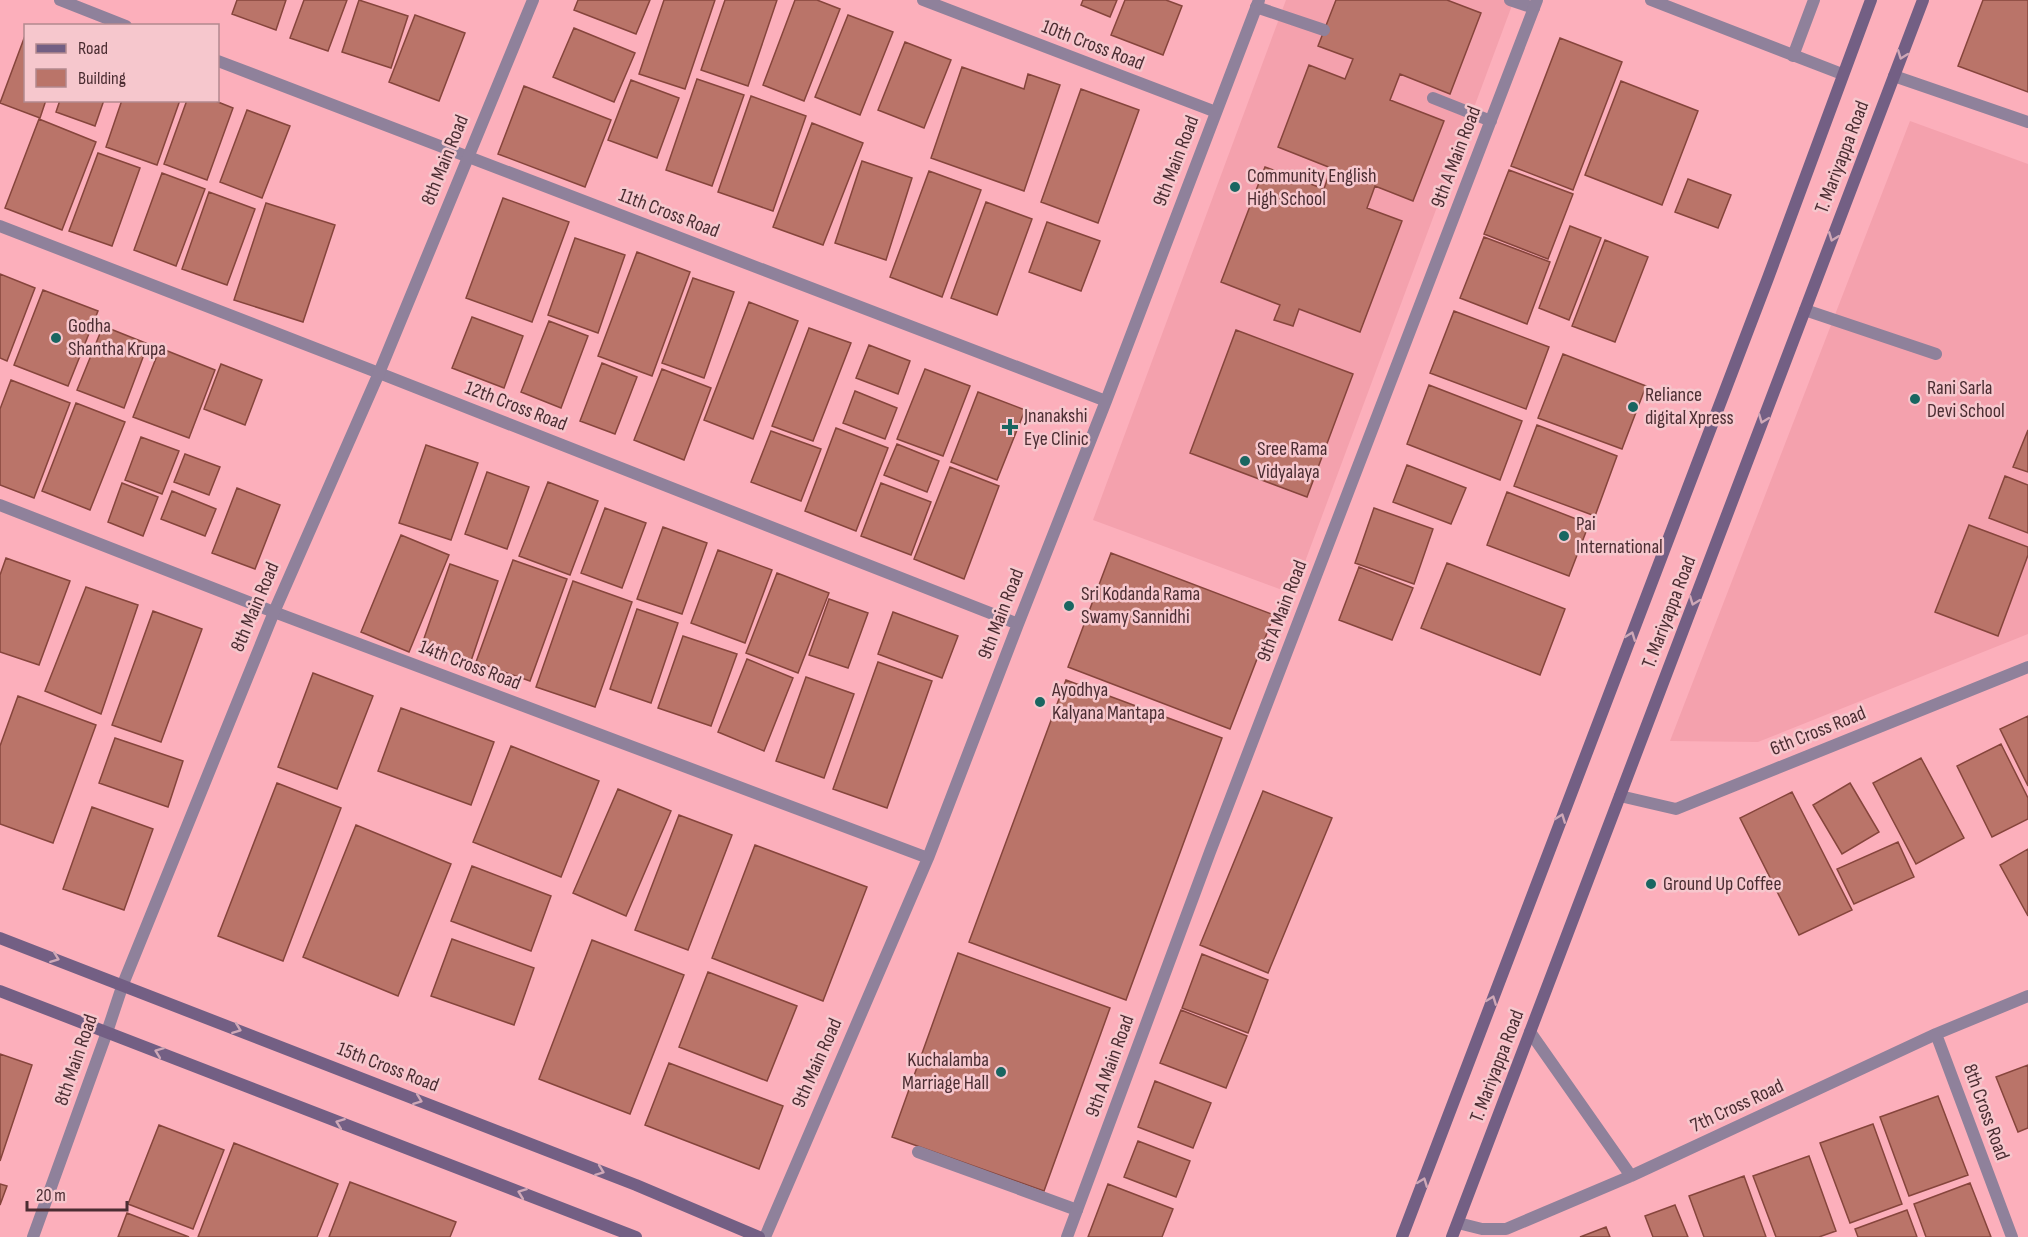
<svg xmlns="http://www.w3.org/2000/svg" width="2028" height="1237" font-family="'Sofia Sans Condensed',sans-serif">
<rect width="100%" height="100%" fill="#fcafbb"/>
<path fill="#f4a1ad" d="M1286 0H1514L1293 594 1093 520Z
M1910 121 2028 164V634L1758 742 1670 741Z"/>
<path fill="#ba7469" stroke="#86453c" stroke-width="1.5" d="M237 0H286L276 30 232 14Z
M304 0H347L328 51 290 38Z
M359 0 408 16 391 68 342 52Z
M578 0H650L636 34 574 10Z
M664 0H715L685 89 639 74Z
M725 0H777L748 86 701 70Z
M795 0H817L840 9 804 101 763 85Z
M1083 0H1117L1110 17 1081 5Z
M1125 0H1166L1182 6 1163 55 1111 35Z
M1336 0H1447L1481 13 1450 94 1400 74 1390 100 1444 121 1413 201 1375 186 1367 208 1402 221 1360 332 1299 309 1293 326 1274 320 1280 305 1221 282 1265 167 1324 189 1331 168 1278 147 1309 65 1345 79 1353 59 1318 46Z
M1983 0H2028V92L1958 66Z
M415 15 465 33 439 101 389 82Z
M848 15 893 32 860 115 815 97Z
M574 28 635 53 614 102 553 77Z
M26 33V100H46L40 118 0 103Z
M1560 38 1622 62 1573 190 1511 166Z
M905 42 951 60 924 128 878 110Z
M962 67 1024 89 1028 74 1060 85 1024 191 931 158Z
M697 79 744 95 712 186 666 170Z
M631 80 679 98 657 158 608 140Z
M1621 81 1698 111 1662 205 1585 175Z
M524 86 611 120 585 187 498 154Z
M1081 89 1139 110 1098 223 1041 202Z
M751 96 806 116 773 211 718 192Z
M60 100H104L95 126 56 112Z
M122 100H180L157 165 106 147Z
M187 100H213L233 108 207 180 164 164Z
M247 110 290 126 262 198 220 182Z
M39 119 96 142 62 230 5 208Z
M812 123 863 143 823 245 773 227Z
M98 153 140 168 112 246 69 231Z
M862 161 912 178 886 260 835 243Z
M1509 170 1573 194 1548 259 1484 234Z
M929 171 981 190 942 297 890 277Z
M162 173 205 189 176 266 134 250Z
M1688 179 1731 195 1718 228 1675 212Z
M209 192 255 209 227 285 182 269Z
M503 198 569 222 532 322 466 298Z
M986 202 1032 219 997 315 951 298Z
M266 203 335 225 303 322 234 300Z
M1047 222 1100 241 1081 291 1029 272Z
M1570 226 1601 238 1569 320 1539 308Z
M1484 237 1550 262 1527 324 1460 298Z
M575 238 625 255 598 333 548 315Z
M1605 240 1648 257 1615 342 1572 326Z
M637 252 690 272 652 376 598 356Z
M0 274 35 288 7 361 0 358Z
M693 278 734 292 704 378 662 363Z
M43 290 98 311 68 386 14 365Z
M749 302 798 321 753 439 704 420Z
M1454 311 1549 347 1526 409 1430 373Z
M472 317 523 336 504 388 452 368Z
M549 321 588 336 561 408 521 392Z
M103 326 148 344 124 408 77 390Z
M809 328 851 343 813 441 772 426Z
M1236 330 1353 374 1307 497 1190 453Z
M869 345 910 361 898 394 856 378Z
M160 348 215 370 189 438 133 417Z
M1563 354 1646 386 1622 449 1538 418Z
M602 363 637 377 615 434 580 421Z
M221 364 262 380 245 425 204 409Z
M662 369 711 388 684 460 634 440Z
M925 369 970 386 943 456 897 439Z
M11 380 70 403 34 498 0 485V409Z
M1429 385 1522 421 1500 480 1407 444Z
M855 391 897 408 885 439 843 423Z
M978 392 1025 410 997 480 951 462Z
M76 403 125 422 90 510 42 491Z
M1537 425 1617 456 1595 516 1514 486Z
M836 428 888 448 856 531 805 511Z
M2028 430V472L2013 467Z
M771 431 821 449 801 501 751 482Z
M141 437 179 451 162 494 125 480Z
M897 444 939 461 927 492 884 475Z
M426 445 478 463 451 540 399 523Z
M185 454 220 467 209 495 174 482Z
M1407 465 1466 488 1451 524 1393 502Z
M950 467 999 486 964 579 914 559Z
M487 472 529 487 507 549 465 534Z
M2005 476 2028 485V533L1989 518Z
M548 482 598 501 570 575 519 556Z
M122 483 158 497 143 536 108 522Z
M881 483 931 502 911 555 861 536Z
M237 488 280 505 255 569 212 553Z
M172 491 216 509 205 536 161 519Z
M1507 492 1589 524 1569 576 1487 545Z
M605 508 646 523 622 588 581 573Z
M1374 508 1433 529 1414 584 1355 563Z
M1969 525 2028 547V555L1998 636 1935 612Z
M663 527 707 543 682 614 637 599Z
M401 535 449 555 409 652 361 632Z
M718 550 772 570 745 643 691 623Z
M1111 553 1274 615 1230 729 1068 667Z
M6 558 70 581 39 665 0 652V575Z
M513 560 567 579 530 681 476 662Z
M1447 563 1565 609 1540 675 1421 628Z
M450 564 498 581 470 664 421 647Z
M1359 567 1413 588 1392 640 1339 620Z
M777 573 829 593 798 673 746 653Z
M573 581 632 602 595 707 536 687Z
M86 587 138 605 101 714 45 691Z
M829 599 868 613 848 668 809 655Z
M637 609 678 623 651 703 610 689Z
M153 611 202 629 161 742 112 725Z
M893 612 958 636 942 678 878 654Z
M683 636 737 654 711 726 658 708Z
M747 659 793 678 764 751 718 732Z
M878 662 932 681 887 808 833 789Z
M313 673 373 696 337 789 278 767Z
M806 677 854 694 824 778 776 761Z
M1066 680 1222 738 1126 1000 969 942Z
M18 696 96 725 53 843 0 824V746Z
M401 708 494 742 471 805 378 771Z
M2028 716V786L2000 729Z
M115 738 183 761 168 807 99 783Z
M2001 744 2028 798V819L1992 837 1957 766Z
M511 746 599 781 561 877 473 842Z
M1921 758 1964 838 1916 864 1873 783Z
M277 783 341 808 283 961 218 936Z
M1850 783 1879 832 1842 854 1813 805Z
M618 789 671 811 626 916 573 893Z
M1263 791 1332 818 1268 973 1200 945Z
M1792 792 1852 910 1799 935 1740 818Z
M92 807 153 829 124 910 63 889Z
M679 815 732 835 688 950 635 930Z
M356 825 451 864 398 996 303 957Z
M1898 842 1914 877 1854 904 1837 869Z
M755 845 867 887 823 1001 712 958Z
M2028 849V916L2000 865Z
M472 866 551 896 531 951 451 921Z
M452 939 534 968 514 1025 431 996Z
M592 940 684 975 630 1114 539 1079Z
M958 953 1110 1008 1044 1191 892 1137Z
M1202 954 1268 980 1248 1033 1182 1008Z
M708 972 797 1006 767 1081 679 1047Z
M1181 1010 1247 1036 1226 1088 1160 1063Z
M0 1054 32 1065 0 1161Z
M669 1063 783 1106 759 1169 645 1125Z
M2028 1065V1128L2018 1132 1996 1077Z
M1155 1081 1211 1103 1193 1148 1138 1127Z
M1938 1096 1968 1175 1909 1196 1880 1117Z
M1873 1124 1902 1204 1850 1223 1820 1143Z
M159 1125 224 1150 193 1229 128 1204Z
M1138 1141 1190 1161 1176 1197 1124 1177Z
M234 1143 338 1184 317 1237H198Z
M1809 1156 1836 1231 1819 1237H1776L1753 1176Z
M1744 1176 1766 1237H1704L1689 1196Z
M350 1182 456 1222 450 1237H329Z
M1970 1183 1991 1237H1926L1914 1204Z
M0 1184 7 1186 0 1205Z
M1108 1184 1173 1209 1162 1237H1088Z
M1675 1205 1688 1237H1653L1645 1216Z
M1907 1210 1917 1237H1858L1855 1229Z
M127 1213 189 1237H118Z
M1606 1227 1610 1237H1580Z"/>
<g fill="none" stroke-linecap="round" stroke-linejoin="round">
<path stroke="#8f819b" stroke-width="12" d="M1510 0 1534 8
M1256 7 1324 30
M1793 56 1814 0
M1805 310 1936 354
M918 1152 1077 1210"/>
<path stroke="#8f819b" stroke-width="12" d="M60 0 126 26
M923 0 1216 112
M1651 0 1842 74
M218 61 1106 401
M1894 76 2028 122
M1433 98 1491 121
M0 226 379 373 1018 624
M0 505 274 612 928 858
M1620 796 1676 809 2028 667
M1530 1032 1631 1176
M1936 1034 2012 1237
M1458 1223 1482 1229H1506L1631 1176 1936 1034 2028 996
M33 1237 107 1032
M765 1237 928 858 1018 624 1106 401 1259 0
M1067 1237 1210 852 1537 0"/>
<path stroke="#8f819b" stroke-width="12" d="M107 1032 123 984 274 612 379 373 533 0"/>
<path stroke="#735f84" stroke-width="12" d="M0 938 636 1185 759 1237
M0 991 636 1237
M1402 1237 1768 278 1871 0
M1452 1237 1923 0"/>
</g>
<defs><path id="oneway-chevron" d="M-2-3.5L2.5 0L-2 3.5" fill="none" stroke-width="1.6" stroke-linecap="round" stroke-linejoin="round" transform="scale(1.5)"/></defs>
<g stroke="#cfa8b7">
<use href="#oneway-chevron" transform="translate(1902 55) rotate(111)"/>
<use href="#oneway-chevron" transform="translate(1833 237) rotate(111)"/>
<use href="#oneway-chevron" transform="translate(1763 419) rotate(111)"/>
<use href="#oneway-chevron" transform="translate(1694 601) rotate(111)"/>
<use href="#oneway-chevron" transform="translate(1631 636) rotate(-69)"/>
<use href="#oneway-chevron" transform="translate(1561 818) rotate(-69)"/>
<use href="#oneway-chevron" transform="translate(55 958) rotate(21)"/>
<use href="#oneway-chevron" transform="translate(1492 1000) rotate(-69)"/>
<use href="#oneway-chevron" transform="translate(237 1029) rotate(21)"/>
<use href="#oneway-chevron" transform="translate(159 1052) rotate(-159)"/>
<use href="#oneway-chevron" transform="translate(418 1100) rotate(21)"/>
<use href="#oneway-chevron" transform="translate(340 1123) rotate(-159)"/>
<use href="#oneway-chevron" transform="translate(600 1171) rotate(21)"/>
<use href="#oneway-chevron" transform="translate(1423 1182) rotate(-69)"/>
<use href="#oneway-chevron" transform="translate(522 1193) rotate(-159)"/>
</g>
<g fill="#196661" stroke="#f6c7cd" stroke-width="2">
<circle cx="1235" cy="187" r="6"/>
<circle cx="56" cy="338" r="6"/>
<circle cx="1915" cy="399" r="6"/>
<circle cx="1633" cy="407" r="6"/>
<path d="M1007 418h6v6h6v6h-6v6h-6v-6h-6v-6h6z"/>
<circle cx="1245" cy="461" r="6"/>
<circle cx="1564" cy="536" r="6"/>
<circle cx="1069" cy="606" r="6"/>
<circle cx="1040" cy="702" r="6"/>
<circle cx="1651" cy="884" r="6"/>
<circle cx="1001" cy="1072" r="6"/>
</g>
<g text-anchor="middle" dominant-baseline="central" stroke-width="5" stroke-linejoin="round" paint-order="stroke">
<g font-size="20" fill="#4b2d32" stroke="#f6c7cd">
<text transform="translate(1093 45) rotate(21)">10th Cross Road</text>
<text transform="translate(1456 157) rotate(-69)">9th A Main Road</text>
<text transform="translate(1842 157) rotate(-69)">T. Mariyappa Road</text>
<text transform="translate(445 160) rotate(-68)">8th Main Road</text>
<text transform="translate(1176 161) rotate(-69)">9th Main Road</text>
<text transform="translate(669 213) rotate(21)">11th Cross Road</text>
<text transform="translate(516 406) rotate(21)">12th Cross Road</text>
<text transform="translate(255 607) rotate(-67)">8th Main Road</text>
<text transform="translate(1282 611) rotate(-69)">9th A Main Road</text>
<text transform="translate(1669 612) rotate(-69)">T. Mariyappa Road</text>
<text transform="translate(1001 614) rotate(-69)">9th Main Road</text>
<text transform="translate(470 665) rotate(21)">14th Cross Road</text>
<text transform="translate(1818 731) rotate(-22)">6th Cross Road</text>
<text transform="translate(76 1060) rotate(-71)">8th Main Road</text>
<text transform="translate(817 1063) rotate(-66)">9th Main Road</text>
<text transform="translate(1110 1066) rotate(-70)">9th A Main Road</text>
<text transform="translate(1497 1066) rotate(-69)">T. Mariyappa Road</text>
<text transform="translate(388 1067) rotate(21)">15th Cross Road</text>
<text transform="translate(1737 1106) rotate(-25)">7th Cross Road</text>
<text transform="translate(1986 1112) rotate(70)">8th Cross Road</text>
</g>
<g font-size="20" fill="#4b2d32" stroke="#f6c7cd" text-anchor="start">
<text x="1247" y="176">Community English<tspan x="1247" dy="23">High School</tspan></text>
<text x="68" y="326">Godha<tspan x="68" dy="23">Shantha Krupa</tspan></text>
<text x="1927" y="388">Rani Sarla<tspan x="1927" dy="23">Devi School</tspan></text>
<text x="1645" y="395">Reliance<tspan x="1645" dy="23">digital Xpress</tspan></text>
<text x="1024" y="416">Jnanakshi<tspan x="1024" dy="23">Eye Clinic</tspan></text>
<text x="1257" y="449">Sree Rama<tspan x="1257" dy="23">Vidyalaya</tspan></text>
<text x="1576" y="524">Pai<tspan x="1576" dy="23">International</tspan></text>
<text x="1081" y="594">Sri Kodanda Rama<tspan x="1081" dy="23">Swamy Sannidhi</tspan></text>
<text x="1052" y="690">Ayodhya<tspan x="1052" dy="23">Kalyana Mantapa</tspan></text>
<text x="1663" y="884">Ground Up Coffee</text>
<text x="989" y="1060" text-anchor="end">Kuchalamba<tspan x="989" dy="23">Marriage Hall</tspan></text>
</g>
</g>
<rect x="24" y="24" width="195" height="78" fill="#f6c7cd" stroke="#b2898f" stroke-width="1.5"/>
<rect x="36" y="44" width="30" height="9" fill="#735f84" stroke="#b2898f" stroke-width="1.5"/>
<text x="78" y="54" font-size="18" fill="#4b2d32">Road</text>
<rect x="36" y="69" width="30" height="18" fill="#ba7469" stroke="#b2898f" stroke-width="1.5"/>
<text x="78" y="84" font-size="18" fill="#4b2d32">Building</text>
<path d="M27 1201v9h100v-9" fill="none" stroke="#4b2d32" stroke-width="3"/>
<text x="36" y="1201" font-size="18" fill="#4b2d32" stroke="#f6c7cd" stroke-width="4.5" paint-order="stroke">20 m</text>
</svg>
